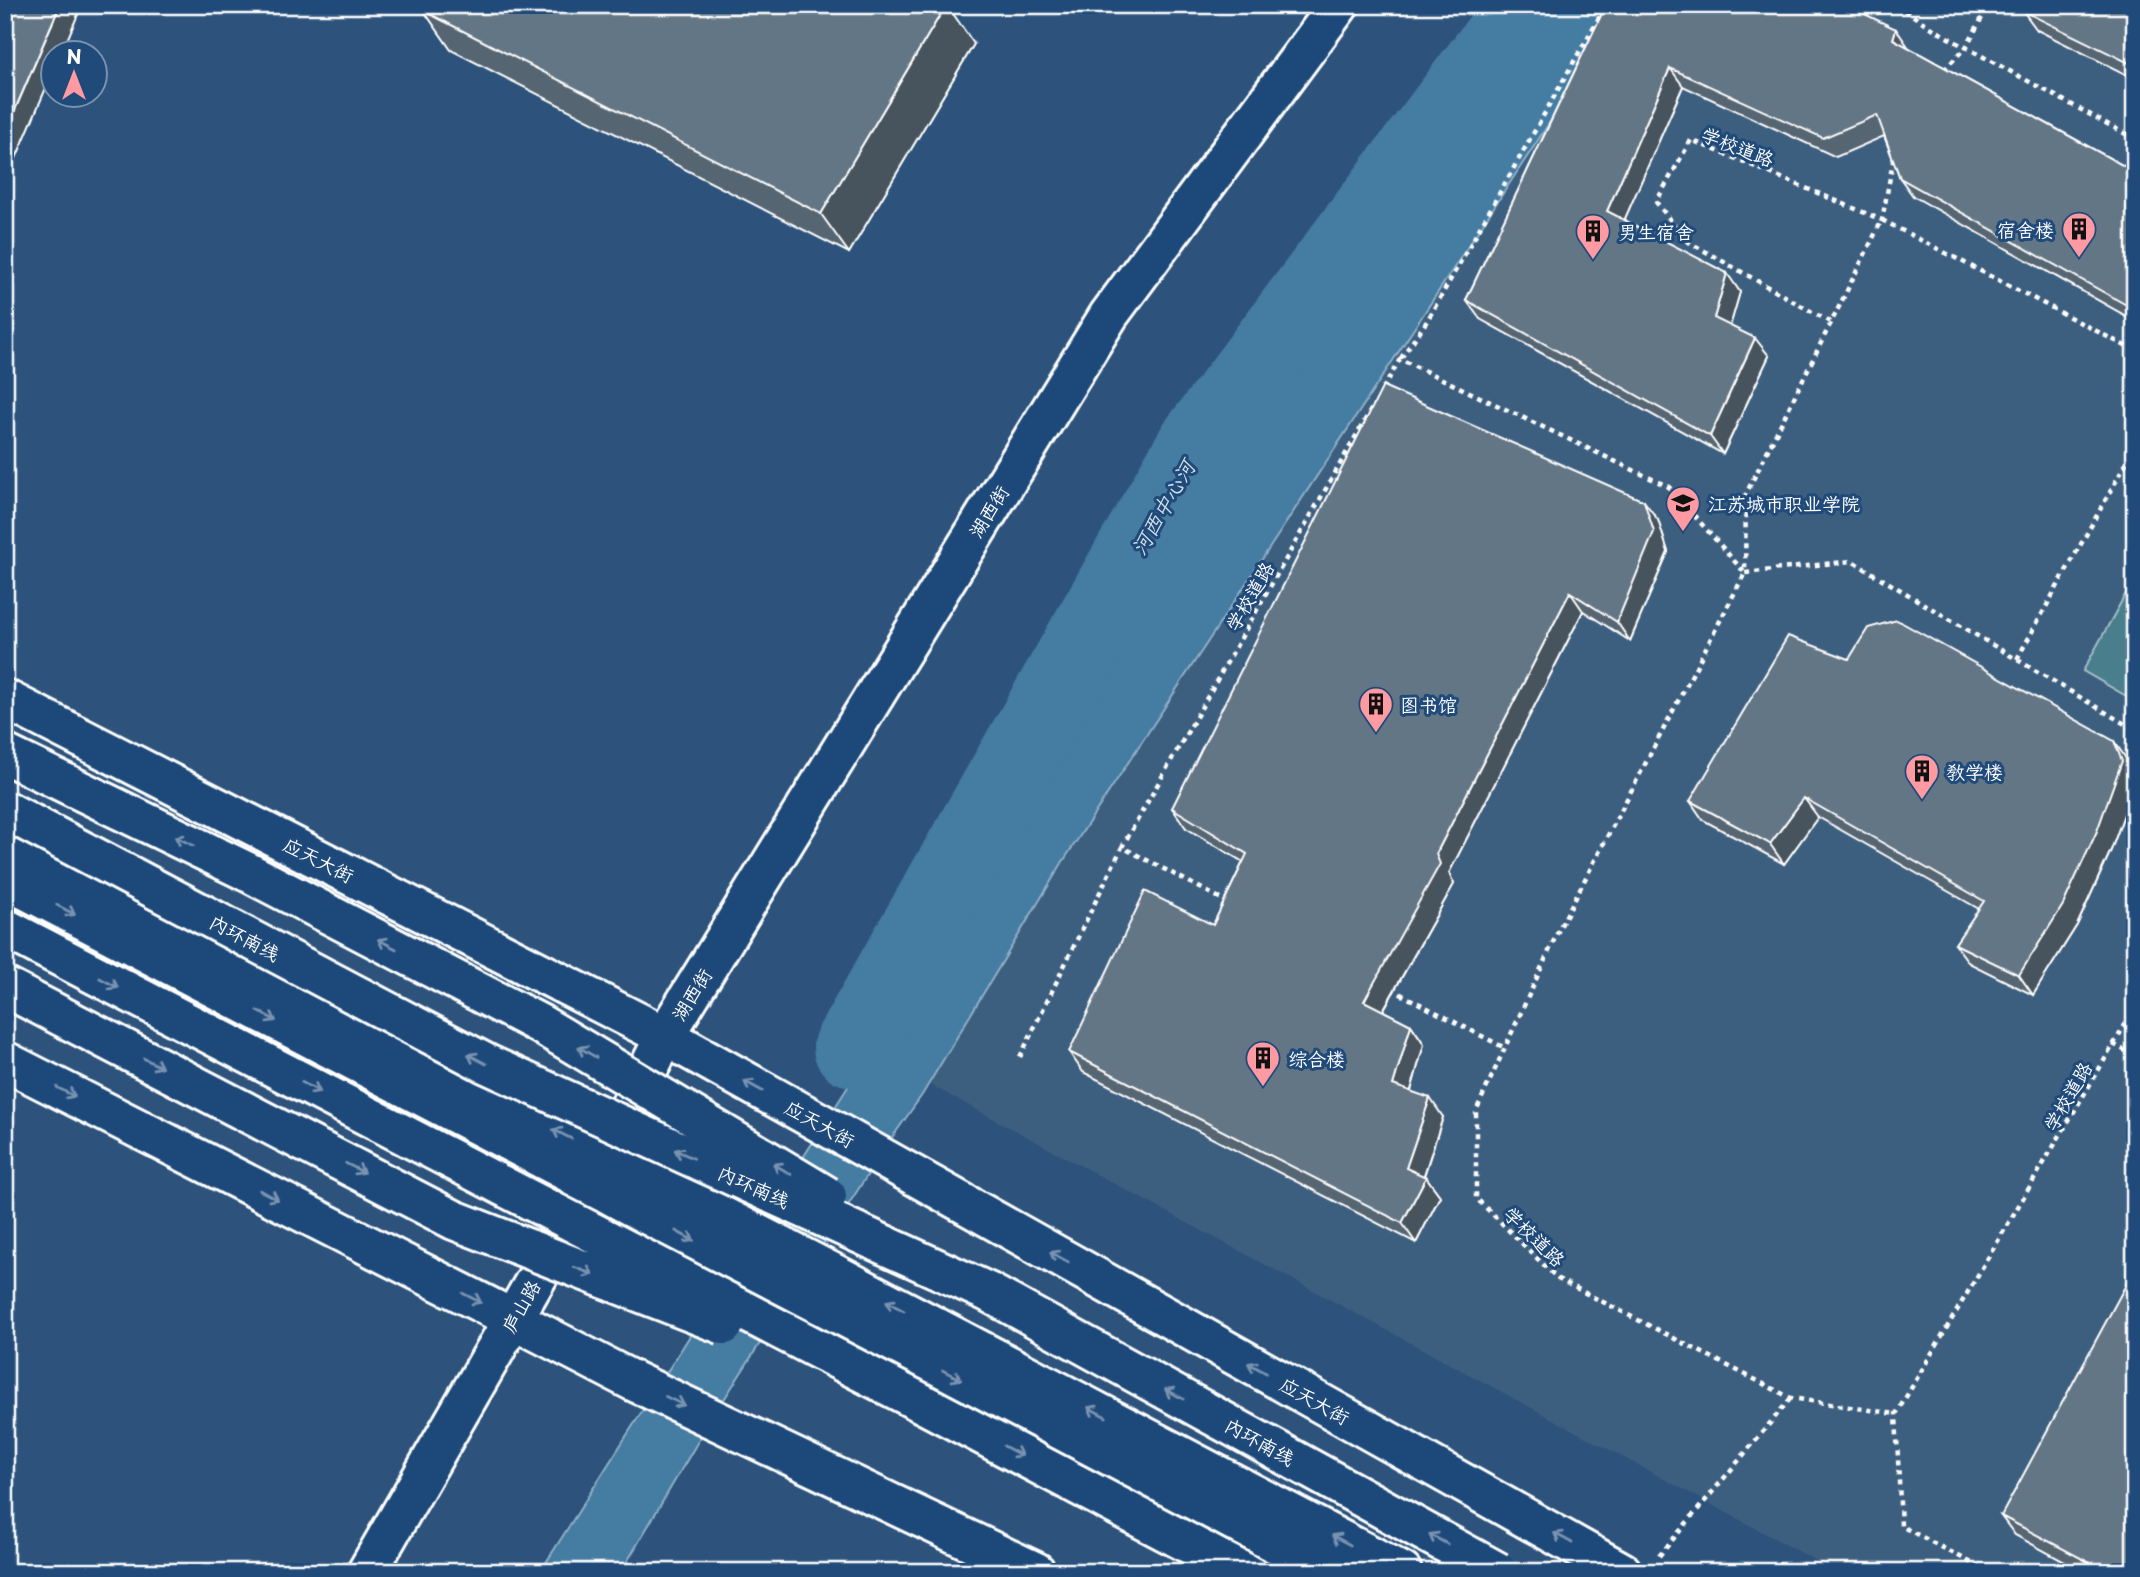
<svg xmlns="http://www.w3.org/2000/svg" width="2140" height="1577" font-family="'Playpen Sans','LXGW WenKai TC',sans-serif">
<rect width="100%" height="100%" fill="#2d537c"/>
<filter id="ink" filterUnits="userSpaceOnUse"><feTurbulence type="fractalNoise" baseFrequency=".0143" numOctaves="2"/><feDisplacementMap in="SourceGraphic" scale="14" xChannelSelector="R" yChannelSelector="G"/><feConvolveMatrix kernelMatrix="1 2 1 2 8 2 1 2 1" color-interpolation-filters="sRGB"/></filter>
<g filter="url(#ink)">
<path fill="#3e5e7f" d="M1580 5H2135V1572H1837L884 1060Z"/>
<path fill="#4a7e8c" stroke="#a4bec6" stroke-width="2" d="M2135 577V701L2083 671Z"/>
<path fill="#457ba2" stroke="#8fb0c7" stroke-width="2" d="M1517 5H1627L1062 863 922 1095 884 1149 707 1426 621 1572H540L891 1019 1274 364Z"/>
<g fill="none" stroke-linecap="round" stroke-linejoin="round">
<path stroke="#457ba2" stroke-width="80" d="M853 1047 1196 447 1528 5"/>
<g stroke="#fff" stroke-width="44">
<path id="tertiary" d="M5 699 665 1036 1622 1572
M5 1061 513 1319 633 1381 1036 1572"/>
</g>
<g stroke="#fff" stroke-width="44">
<path id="secondary" d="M367 1572 591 1184 665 1036 1109 315 1339 5"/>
</g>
<g stroke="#fff" stroke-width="44">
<path id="primary" d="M5 848 831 1272 1402 1572
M5 879 591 1184 718 1254 1331 1572"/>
</g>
<path stroke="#fff" stroke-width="4.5" stroke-dasharray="5 5" stroke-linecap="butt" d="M1896 5 1945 36 2135 139
M1944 70 1966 47 1989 5
M1830 322 1687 241 1656 202 1691 140 1882 220 1894 156
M2135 351 1882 220 1746 494 1745 573 1852 561 2135 730
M1401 358 1427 321 1606 5
M1383 389 1400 359 1669 487 1745 573 1560 927 1476 1111V1198L1558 1279 1791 1398 1896 1414
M2017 659 2135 447
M1229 903 1122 847 1373 406
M1391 989 1505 1048
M2113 1044 2135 1056
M1020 1057 1122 847
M1659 1556 1791 1398
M1989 1572 1901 1526 1896 1414 2135 1008"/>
<use href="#tertiary" stroke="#1f4a7a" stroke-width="38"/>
<use href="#secondary" stroke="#1f4a7a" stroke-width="38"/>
<use href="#primary" stroke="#1f4a7a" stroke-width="38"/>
<g stroke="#fff" stroke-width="44" stroke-linecap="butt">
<path id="trunk-bridge" d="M5 754 248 872 540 1024 827 1196
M5 810 487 1064 988 1292 1498 1572
M5 928 916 1400 1243 1572
M5 987 454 1220 724 1325"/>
</g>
<use href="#trunk-bridge" stroke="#1f4a7a" stroke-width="38"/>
</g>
<path fill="#566572" stroke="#fff" stroke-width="2" d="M1606 5H1848V6L1909 48 2135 172V321L1913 196 1900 178 1884 136 1836 157 1683 86 1624 220 1740 292 1730 326 1769 356 1723 454 1480 319 1466 300Z
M2135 5V79L2037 30 2023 11Z
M424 11 974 44 849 253 451 50Z
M1658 520 1668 552 1630 641 1583 611 1449 873 1454 884 1383 1011 1411 1025 1424 1044 1411 1091 1443 1117 1424 1176 1426 1177 1440 1196 1416 1243 1083 1072 1069 1052 1213 925 1243 862 1186 828 1172 808Z
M1849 659 2127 760 2135 777V784L2111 850 2077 925 2033 995 1969 963 1955 944 1979 909 1818 817 1784 864 1703 820 1690 801Z
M2001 1516 2135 1572H2083L2015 1535Z"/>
<path fill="#46535d" stroke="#fff" stroke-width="2" d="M60 5H82L62 52H52V74L5 184V133Z
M946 5H947L974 44 849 253 821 214Z
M1896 29 1909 48 1893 39Z
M1670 68 1683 86 1620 230 1607 211Z
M1727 273 1740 292 1727 337 1714 318Z
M2135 298V314L2130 307Z
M1755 338 1769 356 1723 454 1710 436Z
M1644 501 1658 520 1668 552 1630 641 1617 622Z
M1570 592 1583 611 1449 873 1454 884 1377 1021 1364 1001 1436 854Z
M2114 741 2127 760 2135 777V784L2111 850 2077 925 2033 995 2019 975Z
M1804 798 1818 817 1784 864 1770 844Z
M1411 1025 1424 1044 1407 1104 1393 1085Z
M1430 1098 1443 1117 1420 1187 1406 1168Z
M1426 1177 1440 1196 1416 1243 1402 1223Z"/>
<path fill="#647685" stroke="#fff" stroke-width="2" d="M5 5H60L5 133Z
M427 5H946L821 214 424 11Z
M1606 5H1846L1896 29 1893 39 2135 172V298L2130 307 1900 178 1877 115 1823 138 1670 68 1607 211 1727 273 1714 318 1755 338 1710 436 1466 300Z
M2026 5H2135V66L2023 11Z
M1383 386 1644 501 1654 532 1617 622 1570 592 1436 854 1440 864 1364 1001 1411 1025 1393 1085 1430 1098 1406 1168 1426 1177 1402 1223 1069 1052 1145 891 1213 925 1247 854 1172 808Z
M1897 620 2114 741 2122 761 2097 831 2063 905 2019 975 1955 944 1984 901 1804 798 1770 844 1690 801 1788 636 1849 659 1868 628Z
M2135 1268V1572H2107L2001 1516Z"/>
<defs><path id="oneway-shaft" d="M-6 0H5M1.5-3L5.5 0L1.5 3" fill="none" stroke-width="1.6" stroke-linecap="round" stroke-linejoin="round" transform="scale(1.75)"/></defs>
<g stroke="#7992af">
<use href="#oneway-shaft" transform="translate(184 841) rotate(-154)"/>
<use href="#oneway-shaft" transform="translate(66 910) rotate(28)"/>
<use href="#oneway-shaft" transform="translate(387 944) rotate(-152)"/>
<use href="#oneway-shaft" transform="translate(109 983) rotate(28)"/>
<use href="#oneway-shaft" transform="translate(267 1016) rotate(28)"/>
<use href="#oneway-shaft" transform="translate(587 1052) rotate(-149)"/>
<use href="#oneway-shaft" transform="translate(477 1059) rotate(-152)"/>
<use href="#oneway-shaft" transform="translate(153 1063) rotate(27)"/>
<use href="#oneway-shaft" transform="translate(753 1086) rotate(-151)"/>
<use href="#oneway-shaft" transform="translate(311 1087) rotate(27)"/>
<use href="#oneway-shaft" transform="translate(66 1092) rotate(27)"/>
<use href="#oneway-shaft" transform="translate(562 1134) rotate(-153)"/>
<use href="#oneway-shaft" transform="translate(684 1154) rotate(-156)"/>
<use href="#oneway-shaft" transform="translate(355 1168) rotate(27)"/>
<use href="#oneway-shaft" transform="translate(782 1169) rotate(-149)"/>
<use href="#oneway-shaft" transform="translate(269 1195) rotate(27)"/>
<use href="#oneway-shaft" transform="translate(685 1236) rotate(29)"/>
<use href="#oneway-shaft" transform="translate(1059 1257) rotate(-151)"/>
<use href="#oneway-shaft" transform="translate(584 1271) rotate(21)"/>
<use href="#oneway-shaft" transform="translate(472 1298) rotate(27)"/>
<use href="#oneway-shaft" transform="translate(895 1306) rotate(-152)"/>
<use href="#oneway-shaft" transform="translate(1257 1368) rotate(-151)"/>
<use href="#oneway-shaft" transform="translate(952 1375) rotate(27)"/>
<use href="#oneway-shaft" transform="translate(1174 1394) rotate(-151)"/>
<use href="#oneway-shaft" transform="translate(675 1401) rotate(25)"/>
<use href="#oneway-shaft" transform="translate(1097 1412) rotate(-152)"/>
<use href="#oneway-shaft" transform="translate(1013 1451) rotate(28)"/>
<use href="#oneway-shaft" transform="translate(1563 1538) rotate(-151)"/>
<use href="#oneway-shaft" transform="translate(1438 1539) rotate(-151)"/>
<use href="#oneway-shaft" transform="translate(1341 1540) rotate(-152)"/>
</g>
</g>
<defs>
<g id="building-pin" transform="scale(1.75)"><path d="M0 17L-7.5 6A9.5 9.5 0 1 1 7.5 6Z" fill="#ff9aa2" stroke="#1f4a7a"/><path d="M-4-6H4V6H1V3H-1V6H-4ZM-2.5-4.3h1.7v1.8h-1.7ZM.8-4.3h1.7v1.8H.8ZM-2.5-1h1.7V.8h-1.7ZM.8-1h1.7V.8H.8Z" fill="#111"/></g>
<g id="school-pin" transform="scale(1.75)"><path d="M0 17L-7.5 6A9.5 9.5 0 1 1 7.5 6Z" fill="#ff9aa2" stroke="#1f4a7a"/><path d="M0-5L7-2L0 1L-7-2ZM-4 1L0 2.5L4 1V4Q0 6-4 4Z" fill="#111"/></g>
</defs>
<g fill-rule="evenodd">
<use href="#building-pin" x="2079" y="229"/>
<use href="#building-pin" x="1593" y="231"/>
<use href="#school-pin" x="1683" y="503"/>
<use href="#building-pin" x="1376" y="704"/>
<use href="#building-pin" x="1922" y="771"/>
<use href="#building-pin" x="1263" y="1058"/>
</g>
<g text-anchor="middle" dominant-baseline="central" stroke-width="6" stroke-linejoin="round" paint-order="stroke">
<g font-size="19" fill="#fff" stroke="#1f4a7a">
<text transform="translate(1738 146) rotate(21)">学校道路</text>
<text transform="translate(988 511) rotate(-58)">湖西街</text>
<text transform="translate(1249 596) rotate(-60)">学校道路</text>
<text transform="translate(319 859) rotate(27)">应天大街</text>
<text transform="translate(245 937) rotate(28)">内环南线</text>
<text transform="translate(691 994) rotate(-58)">湖西街</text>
<text transform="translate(2067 1096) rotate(-60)">学校道路</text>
<text transform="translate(820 1123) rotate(29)">应天大街</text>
<text transform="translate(754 1186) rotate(24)">内环南线</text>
<text transform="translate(1535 1236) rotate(44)">学校道路</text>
<text transform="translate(520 1306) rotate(-60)">庐山路</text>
<text transform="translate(1315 1400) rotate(29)">应天大街</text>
<text transform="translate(1260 1441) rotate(29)">内环南线</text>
</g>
<g font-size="19" fill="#fff" stroke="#1f4a7a" text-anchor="start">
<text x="2054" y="229" text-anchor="end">宿舍楼</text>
<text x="1618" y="231">男生宿舍</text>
<text x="1708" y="503">江苏城市职业学院</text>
<text x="1400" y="704">图书馆</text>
<text x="1946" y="771">教学楼</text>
<text x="1288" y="1058">综合楼</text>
</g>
<g font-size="21" font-style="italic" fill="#d0dee8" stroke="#1f4a7a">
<text transform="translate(1162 507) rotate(-60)">河西中心河</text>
</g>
</g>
<rect width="2140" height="1577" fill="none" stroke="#1f4a7a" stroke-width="28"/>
<rect x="14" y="14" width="2112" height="1549" fill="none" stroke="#fff" stroke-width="2.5" filter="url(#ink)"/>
<g transform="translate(74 74)"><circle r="33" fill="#1f4a7a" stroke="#7992af" stroke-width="2"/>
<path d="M0-5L12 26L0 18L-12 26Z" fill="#ff9aa2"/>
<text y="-10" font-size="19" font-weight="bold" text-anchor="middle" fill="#ffffff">N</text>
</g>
</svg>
